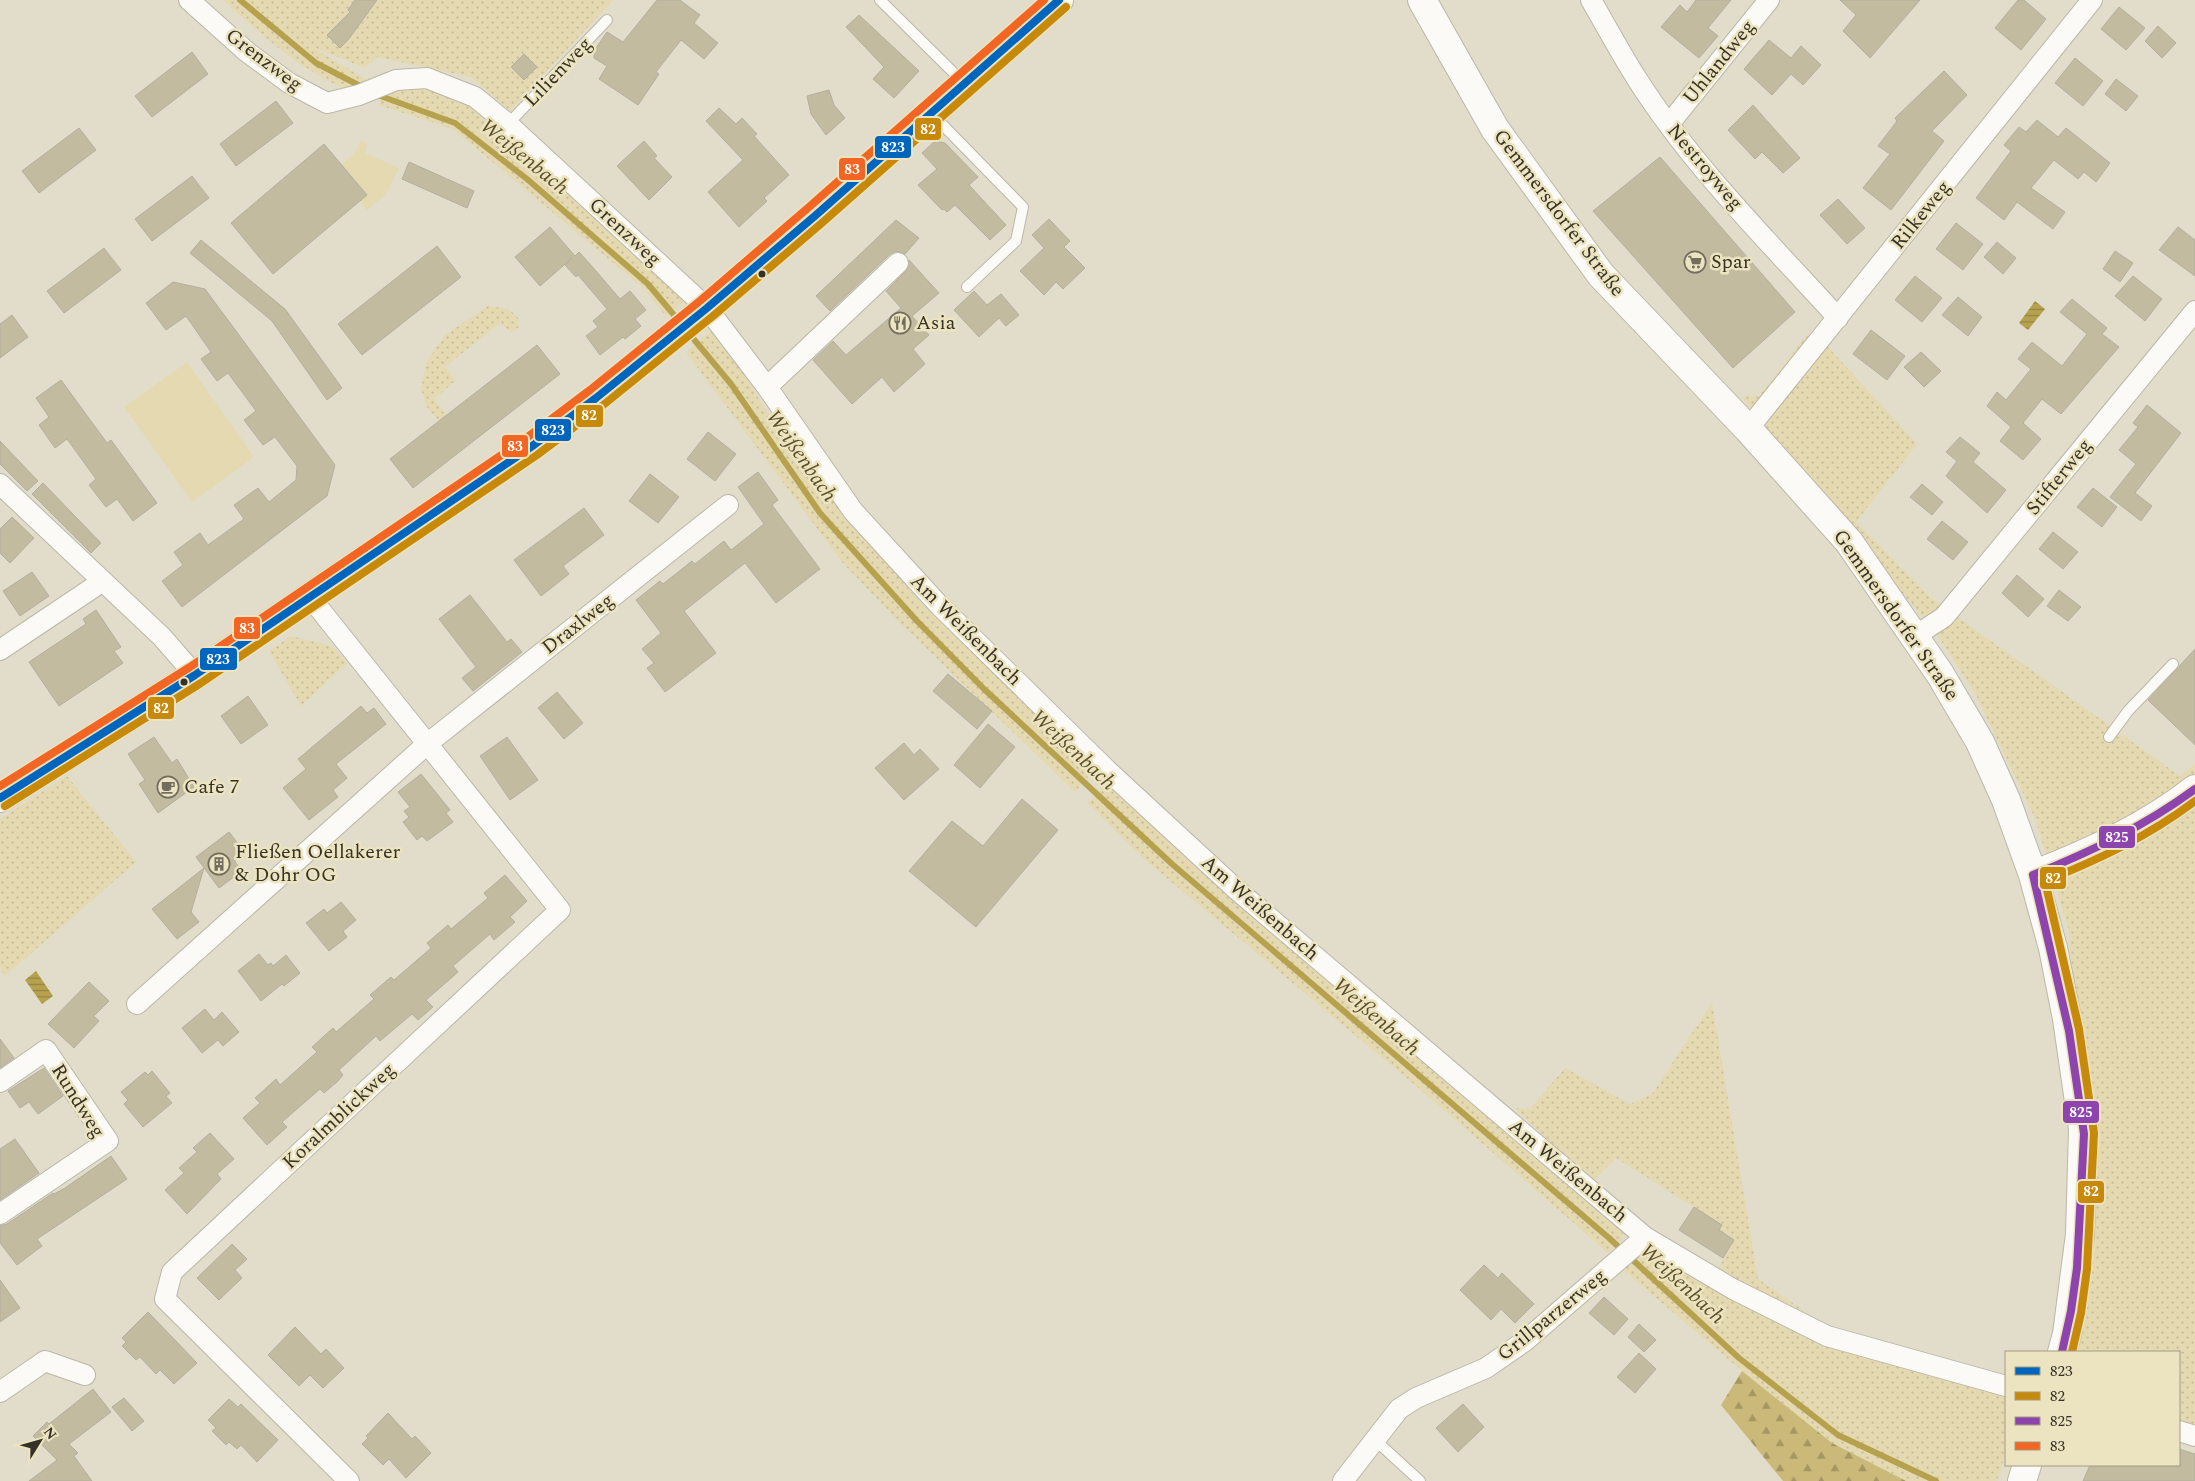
<svg xmlns="http://www.w3.org/2000/svg" width="2195" height="1481" font-family="Spectral,serif">
<defs>
<pattern id="grass-dots" width="8" height="8" patternUnits="userSpaceOnUse" patternTransform="scale(1.25)"><rect width="8" height="8" fill="#e4d9b1"/><path d="M2 2h.1M6 6h.1" fill="none" stroke="#c4bb98" stroke-width="1.8" stroke-linecap="round"/></pattern>
<pattern id="forest-firs" width="22" height="20" patternUnits="userSpaceOnUse" patternTransform="scale(1.25)"><rect width="22" height="20" fill="#cab978"/><path d="M5 1l3.5 6h-7zM16 11l3.5 6h-7z" fill="#a59762"/></pattern>
<pattern id="water-rules" width="6" height="5" patternUnits="userSpaceOnUse" patternTransform="scale(1.25)"><rect width="6" height="5" fill="#b6a24e"/><path d="M0 2.5h6" fill="none" stroke="#958541"/></pattern>
</defs>
<rect width="100%" height="100%" fill="#e2ddca"/>
<path fill="url(#grass-dots)" d="M223 0H613L510 111 471 77 377 57 365 68 308 45 367 80 345 89C299 69 259 33 223 0Z
M406 88 440 91 465 103 685 300 666 316 642 287 453 129 379 105 381 97Z
M488 306 509 309 518 318 519 327 511 332 500 323 445 367 455 381 434 399 446 415 439 421 427 407 421 389 426 363 445 335Z
M711 331 733 357 765 409 851 521 921 603 1081 756 1092 772 1075 792 898 621 842 562 686 352Z
M1808 334 1828 347 1917 444 1856 522 1932 599 2180 776 2195 764V1442L2179 1437V1352H2067L2072 982 2069 931 2035 818 1975 693 1938 636 1880 566 1799 475 1742 397 1759 396Z
M291 636 332 646 347 663 301 706 269 651Z
M67 776 136 862 5 976 0 967V819Z
M1105 784C1277 935 1451 1083 1623 1233L1622 1240 1608 1253 1422 1091 1144 859 1088 803Z
M1712 1003 1758 1279 1809 1314 1717 1271 1734 1240 1719 1230 1722 1225 1616 1158 1591 1183 1515 1108 1530 1109 1565 1068 1630 1104 1652 1094Z
M1645 1251 1794 1332 2006 1397V1452L1997 1481H1906L1832 1443 1760 1386 1623 1270Z"/>
<path fill="url(#forest-firs)" d="M1742 1371 1832 1443 1906 1481H1783L1721 1405Z"/>
<path fill="#e4d9b1" d="M361 140 367 144 365 153 399 168 385 195 367 210 360 201 367 195 342 164 353 155Z
M187 362 254 457 192 502 124 407Z"/>
<path fill="url(#water-rules)" d="M2035 301 2045 309 2028 330 2019 323Z
M36 971 53 996 42 1004 25 980Z"/>
<g fill="none" stroke-linecap="round" stroke-linejoin="round">
<path stroke="#b6a24e" stroke-width="6" d="M240 0 316 63 364 88
M375 94 455 123 527 179 648 284 679 321
M687 331 731 384 820 513 916 620 984 689 1172 864 1609 1238 1739 1358 1838 1435 1936 1481"/>
</g>
<path fill="#c3bba0" stroke="#b3afa0" d="M355 0H377L348 40 340 48 327 35 350 12 348 10Z
M657 0H680L700 15 694 23 718 43 704 59 681 40 656 72 659 74 638 105 599 79 607 66 594 58V51L607 32 623 42Z
M1696 0H1731L1708 28 1718 36 1699 58 1661 27 1680 5 1687 12Z
M1840 0H1920L1870 58 1843 31 1856 15Z
M2018 0H2024L2046 19 2021 50 1995 28Z
M2119 7 2145 28 2126 50 2101 29Z
M859 15 919 71 894 98 873 79 884 67 846 27Z
M2158 26 2176 43 2162 58 2145 41Z
M1769 40 1791 58 1801 46 1821 65 1803 85 1791 74 1772 95 1744 69Z
M192 52 208 74 152 117 135 96Z
M524 54 537 67 524 80 511 67Z
M2075 58 2103 81 2083 106 2055 83Z
M1944 71 1967 95 1932 131 1944 141 1891 210 1863 188 1890 154 1878 146 1897 121 1895 118Z
M2116 79 2138 96 2126 111 2105 94Z
M829 90 834 105 845 118 826 135 811 114 807 96Z
M276 101 293 123 236 166 220 144Z
M1753 105 1800 158 1783 173 1762 152 1755 159 1728 130Z
M719 108 736 124 742 118 757 134 754 136 789 175 764 198 767 201 739 227 708 192 743 160 706 121Z
M2037 120 2058 137 2066 128 2110 163 2096 182 2084 172 2078 179 2054 160 2031 188 2065 212 2053 229 2017 202 2004 220 1976 198 2011 151 2004 145 2019 127 2026 132Z
M79 128 96 150 39 193 22 171Z
M644 141 657 156 654 158 672 177 649 200 617 166Z
M935 141 945 143 978 177 969 185 1006 225 990 240 955 205 947 212 944 209 942 210 918 185 937 169 922 153Z
M324 144 367 195 273 274 231 223Z
M1660 157 1795 312 1733 368 1593 211Z
M409 162 474 191 467 208 402 179Z
M192 176 209 198 152 241 135 219Z
M1838 199 1865 228 1847 244 1820 215Z
M1049 219 1070 241 1064 247 1085 268 1063 289 1056 282 1044 295 1020 271 1044 248 1032 235Z
M896 220 919 238 905 254 896 251 890 254 830 311 816 296Z
M1956 223 1983 244 1963 270 1936 249Z
M550 227 575 256 579 252 590 264 620 299 630 291 646 310 635 319 641 326 625 339 623 337 600 355 586 336 598 327 593 321 607 309 578 275 576 277 565 265 572 258 540 286 515 257Z
M2178 227 2195 240V276L2159 250Z
M201 240 285 309 342 388 327 400 272 321 190 253Z
M1997 242 2016 258 2003 274 1984 257Z
M437 246 461 277 362 355 338 324Z
M104 248 121 270 64 313 47 291Z
M2115 251 2133 263 2120 282 2103 269Z
M909 260 939 293 912 316 929 335 913 349 925 364 894 392 882 377 852 404 813 360 833 341 846 355 901 308 886 291 906 271Z
M1915 276 1942 298 1922 322 1895 300Z
M2133 276 2162 299 2145 321 2115 296Z
M173 282 205 289 335 465 327 496 182 607 162 581 183 565 174 552 200 533 208 545 244 519 234 505 258 488 269 502 296 480 297 466 275 437 263 445 244 420 256 411 228 373 217 381 201 359 211 352 186 316 166 330 146 303Z
M974 291 987 305 1001 294 1019 315 1006 326 999 318 979 337 954 310Z
M1958 297 1982 317 1968 336 1942 315Z
M2072 299 2107 328 2102 334 2119 347 2061 414 2042 399 2023 423 2041 439 2023 460 2000 441 2011 427 1987 406 1997 392 2006 400 2031 369 2018 359 2032 342 2062 366 2087 334 2060 312Z
M12 315 28 337 0 358V324Z
M1871 330 1905 356 1887 380 1853 354Z
M537 345 560 374 413 488 390 459Z
M1921 352 1941 371 1924 387 1904 367Z
M61 380 107 443 111 440 157 503 133 521 117 499 106 507 89 485 96 479 67 439 55 448 39 425 49 417 36 398Z
M2147 405 2181 433 2135 493 2152 506 2141 521 2110 497 2136 464 2119 450 2138 427 2133 423Z
M708 432 736 454 715 481 687 459Z
M1960 437 1980 453 1973 462 2006 490 1987 513 1946 476 1957 461 1946 452Z
M0 441 38 481 27 491 0 464Z
M758 472 778 500 772 505 820 569 776 603 745 563 684 611 716 653 665 692 647 668 654 663 642 649 661 633 636 600 660 581 663 584 692 561 695 564 724 541 731 550 764 524 738 487Z
M650 474 679 497 658 523 629 501Z
M43 483 101 543 91 553 32 494Z
M1922 484 1943 502 1932 515 1910 497Z
M2093 488 2117 507 2102 527 2077 507Z
M584 508 604 535 563 566 569 574 541 596 514 560Z
M12 517 34 538 10 563 0 553V529Z
M1942 521 1968 542 1953 560 1927 539Z
M2053 532 2078 552 2063 569 2039 549Z
M32 572 49 596 20 616 3 591Z
M2017 575 2044 599 2028 617 2002 593Z
M2059 590 2081 607 2068 621 2047 606Z
M470 595 507 642 511 639 522 652 473 691 462 678 476 667 439 619Z
M96 610 121 647 114 651 123 663 59 706 29 662 86 624 83 619Z
M2195 649V745L2148 700Z
M948 674 992 711 977 729 933 691Z
M557 692 583 723 564 739 538 708Z
M248 696 268 725 241 744 221 716Z
M361 706 367 713 374 708 386 724 336 764 347 778 333 790 338 797 309 820 283 788 306 769 298 759Z
M988 724 1015 747 980 788 954 765Z
M154 737 172 763 177 759 194 787 158 813 139 784 145 780 128 754Z
M507 737 538 780 510 800 480 756Z
M904 743 914 755 920 749 939 769 904 800 875 768Z
M421 774 450 810 446 813 453 822 427 841 422 836 417 840 403 822 409 817 404 811 410 807 398 792Z
M1022 799 1058 830 976 927 909 871 952 821 983 846Z
M229 832 240 846 235 862 242 871 219 888 196 857Z
M204 868 191 912 199 922 177 939 152 909Z
M505 875 527 901 510 917 515 922 494 940 490 934 453 966 458 972 426 1000 433 1007 418 1020 412 1014 380 1041 376 1036 339 1070 343 1075 338 1081 324 1093 320 1089 282 1122 287 1127 267 1145 243 1118 260 1103 255 1098 276 1079 280 1085 317 1052 312 1047 333 1028 336 1032 374 999 370 995 391 977 394 980 431 948 427 943 448 925 451 929 488 898 484 893Z
M341 902 356 920 343 931 347 937 329 951 306 923 324 909 327 913Z
M259 954 268 965 271 963 273 966 286 955 300 973 284 986 282 984 261 1001 238 971Z
M89 982 109 1001 94 1016 99 1021 74 1048 48 1024Z
M205 1009 214 1020 222 1012 239 1032 223 1046 218 1040 202 1053 182 1028Z
M0 1039 14 1058 0 1068Z
M44 1068 63 1096 38 1114 29 1102 20 1108 8 1091Z
M152 1071 170 1093 166 1096 172 1103 143 1127 124 1104 128 1100 121 1092 145 1072 148 1075Z
M210 1133 234 1159 217 1174 221 1179 187 1214 165 1190 184 1173 179 1168 197 1152 193 1148Z
M15 1139 39 1173 0 1200V1149Z
M111 1156 127 1179 37 1239 42 1246 17 1265 0 1243V1226L7 1224 53 1193 54 1194 65 1188Z
M1694 1207 1722 1225 1719 1230 1734 1240 1723 1258 1679 1230Z
M232 1244 247 1259 235 1270 242 1278 219 1300 197 1278Z
M1484 1265 1498 1278 1502 1273 1534 1304 1515 1323 1501 1309 1491 1320 1460 1290Z
M0 1280 20 1308 0 1322Z
M1604 1297 1628 1319 1614 1335 1589 1313Z
M148 1312 197 1363 174 1384 160 1370 156 1374 140 1357 136 1360 122 1346 126 1342 122 1338Z
M1639 1324 1656 1340 1644 1352 1628 1337Z
M295 1327 321 1354 326 1349 344 1368 323 1388 310 1375 299 1386 268 1355Z
M1639 1353 1656 1369 1635 1393 1617 1377Z
M93 1389 111 1412 69 1444 78 1453 74 1456 92 1481H29L57 1460 33 1436 47 1422 49 1424Z
M124 1398 144 1421 132 1431 112 1407Z
M229 1399 238 1407 241 1404 278 1440 257 1462 241 1445 237 1449 229 1442 226 1445 212 1431 216 1428 208 1420Z
M1463 1404 1484 1427 1458 1452 1436 1428Z
M388 1413 412 1439 415 1436 431 1453 406 1478 389 1459 383 1465 362 1444 368 1438 366 1436Z
M2179 1449 2195 1454V1481H2083L2090 1465H2179Z"/>
<g fill="none" stroke-linecap="round" stroke-linejoin="round">
<g stroke="#bbb7a8" stroke-width="12">
<path id="lane" d="M880 0 964 83
M932 114 1023 207 1016 241 967 287
M508 124 607 20
M2109 737 2128 711 2173 664
M1374 1439 1420 1481"/>
</g>
<g stroke="#bbb7a8" stroke-width="22">
<path id="street" d="M189 0 247 52 289 83 327 103 359 95 396 80 427 78 475 97 508 124 707 308 767 387 853 511 939 605 1107 770 1237 890 1645 1237 1733 1289 1827 1336 2006 1386
M1591 0C1606 26 1621 54 1637 79 1693 167 1769 242 1838 318
M1669 124 1769 0
M767 387 898 263
M1748 429 2092 0
M0 484 162 637 195 675
M310 597 560 910 172 1272 165 1299 349 1481
M1915 636 1944 617 2195 311
M0 650 103 581
M137 1004 427 744 728 505
M0 1082 46 1050 108 1141 0 1214
M0 1392 45 1361 85 1375
M2179 1431 2195 1436
M1343 1481 1399 1409 1416 1398 1486 1368 1525 1341 1645 1237"/>
</g>
<g stroke="#bbb7a8" stroke-width="30">
<path id="secondary" d="M1422 0 1495 129 1601 275 1748 429 1849 542 1940 674 1980 742 2006 800 2033 875 2053 948 2067 1019 2083 1129 2080 1234 2067 1334 2062 1352
M0 798 195 675 531 447 596 398 707 308 816 215 1059 0
M2033 875C2089 853 2147 827 2195 789
M2022 1481 2027 1465"/>
</g>
<use href="#lane" stroke="#fbfaf7" stroke-width="10"/>
<use href="#street" stroke="#fbfaf7" stroke-width="20"/>
<use href="#secondary" stroke="#fbfaf7" stroke-width="28"/>
<g stroke="#ece3c0" stroke-width="11">
<path id="bus-1" d="M0 798 195 675 531 447 596 398 707 308 816 215 1059 0"/>
</g>
<g stroke="#ece3c0" stroke-width="11">
<path id="bus-2" d="M5 806 201 683 537 455 602 406 713 316 823 222 1066 7
M2072 1352 2081 1313 2087 1269 2094 1133 2079 1029 2045 881C2098 860 2149 836 2195 801"/>
</g>
<g stroke="#ece3c0" stroke-width="11">
<path id="bus-3" d="M2033 875 2069 1031 2084 1134 2077 1268 2071 1311 2062 1352
M2033 875C2090 852 2145 826 2195 789"/>
</g>
<g stroke="#ece3c0" stroke-width="11">
<path id="bus-4" d="M0 786 190 667 525 439 590 390 701 300 809 207 1044 0"/>
</g>
<use href="#bus-1" stroke="#0065bd" stroke-width="8"/>
<use href="#bus-2" stroke="#c68909" stroke-width="8"/>
<use href="#bus-3" stroke="#8e44ad" stroke-width="8"/>
<use href="#bus-4" stroke="#f26522" stroke-width="8"/>
</g>
<defs>
<g id="supermarket-ring" transform="scale(1.125)"><circle r="9.5" fill="#ece3c0" stroke="#726d5e" stroke-width="1.5"/><path d="M-6-5.5h2.5l.6 2H6L4.5 2H-2.5L-4.4-4H-6ZM-1.5 3.2a1.3 1.3 0 1 0 .1 0ZM3 3.2a1.3 1.3 0 1 0 .1 0Z" fill="#726d5e"/></g>
<g id="restaurant-ring" transform="scale(1.125)"><circle r="9.5" fill="#ece3c0" stroke="#726d5e" stroke-width="1.5"/><path d="M-5-6h1v4h1v-4h1v4h1v-4h1v5L-1.5 .5V6h-2V.5L-5-1ZM5-6V6H3V1.5H1.5Q1.5-4 5-6Z" fill="#726d5e"/></g>
<g id="cafe-ring" transform="scale(1.125)"><circle r="9.5" fill="#ece3c0" stroke="#726d5e" stroke-width="1.5"/><path d="M-5.5-4.5H6V0H3Q3 3.5 0 3.5H-2.5Q-5.5 3.5-5.5 0ZM3-3.2v2h1.7v-2ZM-6 4.5H4V6H-6Z" fill="#726d5e"/></g>
<g id="building-ring" transform="scale(1.125)"><circle r="9.5" fill="#ece3c0" stroke="#726d5e" stroke-width="1.5"/><path d="M-4-6H4V6H1V3H-1V6H-4ZM-2.5-4.3h1.7v1.8h-1.7ZM.8-4.3h1.7v1.8H.8ZM-2.5-1h1.7V.8h-1.7ZM.8-1h1.7V.8H.8Z" fill="#726d5e"/></g>
</defs>
<g fill-rule="evenodd">
<use href="#supermarket-ring" x="1695" y="262"/>
<use href="#restaurant-ring" x="900" y="323"/>
<use href="#cafe-ring" x="168" y="787"/>
<use href="#building-ring" x="219" y="864"/>
</g>
<g fill="#353124" stroke="#ece3c0" stroke-width="2">
<circle cx="762" cy="274" r="4.5"/>
<circle cx="184" cy="682" r="4.5"/>
</g>
<g text-anchor="middle" dominant-baseline="central" stroke-width="5" stroke-linejoin="round" paint-order="stroke">
<g font-size="20" fill="#353124" stroke="#ece3c0">
<text transform="translate(264 60) rotate(37)">Grenzweg</text>
<text transform="translate(1719 62) rotate(-51)">Uhlandweg</text>
<text transform="translate(558 72) rotate(-46)">Lilienweg</text>
<text transform="translate(1705 167) rotate(50)">Nestroyweg</text>
<text transform="translate(1559 213) rotate(53)">Gemmersdorfer Straße</text>
<text transform="translate(1921 215) rotate(-51)">Rilkeweg</text>
<text transform="translate(625 232) rotate(43)">Grenzweg</text>
<text transform="translate(2059 477) rotate(-51)">Stifterweg</text>
<text transform="translate(1896 615) rotate(55)">Gemmersdorfer Straße</text>
<text transform="translate(578 624) rotate(-38)">Draxlweg</text>
<text transform="translate(966 630) rotate(45)">Am Weißenbach</text>
<text transform="translate(1260 908) rotate(41)">Am Weißenbach</text>
<text transform="translate(78 1101) rotate(58)">Rundweg</text>
<text transform="translate(339 1116) rotate(-43)">Koralmblickweg</text>
<text transform="translate(1568 1171) rotate(40)">Am Weißenbach</text>
<text transform="translate(1552 1315) rotate(-39)">Grillparzerweg</text>
</g>
<g font-size="20" fill="#353124" stroke="#ece3c0" text-anchor="start">
<text x="1711" y="262">Spar</text>
<text x="916" y="323">Asia</text>
<text x="184" y="787">Cafe 7</text>
<text x="235" y="852">Fließen Oellakerer<tspan x="235" dy="23">&amp; Dohr OG</tspan></text>
</g>
<g font-size="21" font-style="italic" fill="#5a4f25" stroke="#ece3c0">
<text transform="translate(524 157) rotate(39)">Weißenbach</text>
<text transform="translate(801 456) rotate(55)">Weißenbach</text>
<text transform="translate(1073 750) rotate(43)">Weißenbach</text>
<text transform="translate(1376 1017) rotate(41)">Weißenbach</text>
<text transform="translate(1682 1284) rotate(43)">Weißenbach</text>
</g>
</g>
<g stroke="#ece3c0" stroke-width="2">
<rect x="914" y="117" width="28" height="24" rx="5" fill="#c68909"/>
<rect x="874" y="135" width="38" height="24" rx="5" fill="#0065bd"/>
<rect x="838" y="157" width="28" height="24" rx="5" fill="#f26522"/>
<rect x="575" y="404" width="29" height="24" rx="5" fill="#c68909"/>
<rect x="534" y="418" width="38" height="24" rx="5" fill="#0065bd"/>
<rect x="501" y="434" width="28" height="24" rx="5" fill="#f26522"/>
<rect x="233" y="616" width="28" height="24" rx="5" fill="#f26522"/>
<rect x="199" y="647" width="39" height="24" rx="5" fill="#0065bd"/>
<rect x="147" y="696" width="28" height="24" rx="5" fill="#c68909"/>
<rect x="2098" y="825" width="38" height="24" rx="5" fill="#8e44ad"/>
<rect x="2039" y="866" width="28" height="24" rx="5" fill="#c68909"/>
<rect x="2062" y="1100" width="38" height="24" rx="5" fill="#8e44ad"/>
<rect x="2077" y="1180" width="28" height="24" rx="5" fill="#c68909"/>
</g>
<g font-size="14" text-anchor="middle" font-weight="bold" fill="#fff">
<text x="928" y="134">82</text>
<text x="893" y="152">823</text>
<text x="852" y="174">83</text>
<text x="589" y="420">82</text>
<text x="553" y="435">823</text>
<text x="515" y="451">83</text>
<text x="247" y="633">83</text>
<text x="218" y="664">823</text>
<text x="161" y="713">82</text>
<text x="2117" y="842">825</text>
<text x="2053" y="883">82</text>
<text x="2081" y="1117">825</text>
<text x="2091" y="1196">82</text>
</g>
<rect x="2005" y="1351" width="175" height="115" fill="#ece3c0" stroke="#a39c82"/>
<rect x="2015" y="1367" width="25" height="8" fill="#0065bd" stroke="#a39c82"/>
<text x="2050" y="1376" font-size="15" fill="#353124">823</text>
<rect x="2015" y="1392" width="25" height="8" fill="#c68909" stroke="#a39c82"/>
<text x="2050" y="1401" font-size="15" fill="#353124">82</text>
<rect x="2015" y="1417" width="25" height="8" fill="#8e44ad" stroke="#a39c82"/>
<text x="2050" y="1426" font-size="15" fill="#353124">825</text>
<rect x="2015" y="1442" width="25" height="8" fill="#f26522" stroke="#a39c82"/>
<text x="2050" y="1451" font-size="15" fill="#353124">83</text>
<g transform="translate(40 1441) rotate(53)" stroke="#ece3c0" stroke-width="4" paint-order="stroke">
<path d="M0-4L9 19L0 12L-9 19Z" fill="#353124"/>
<text y="-8" font-size="14" font-weight="bold" text-anchor="middle" fill="#353124">N</text>
</g>
</svg>
